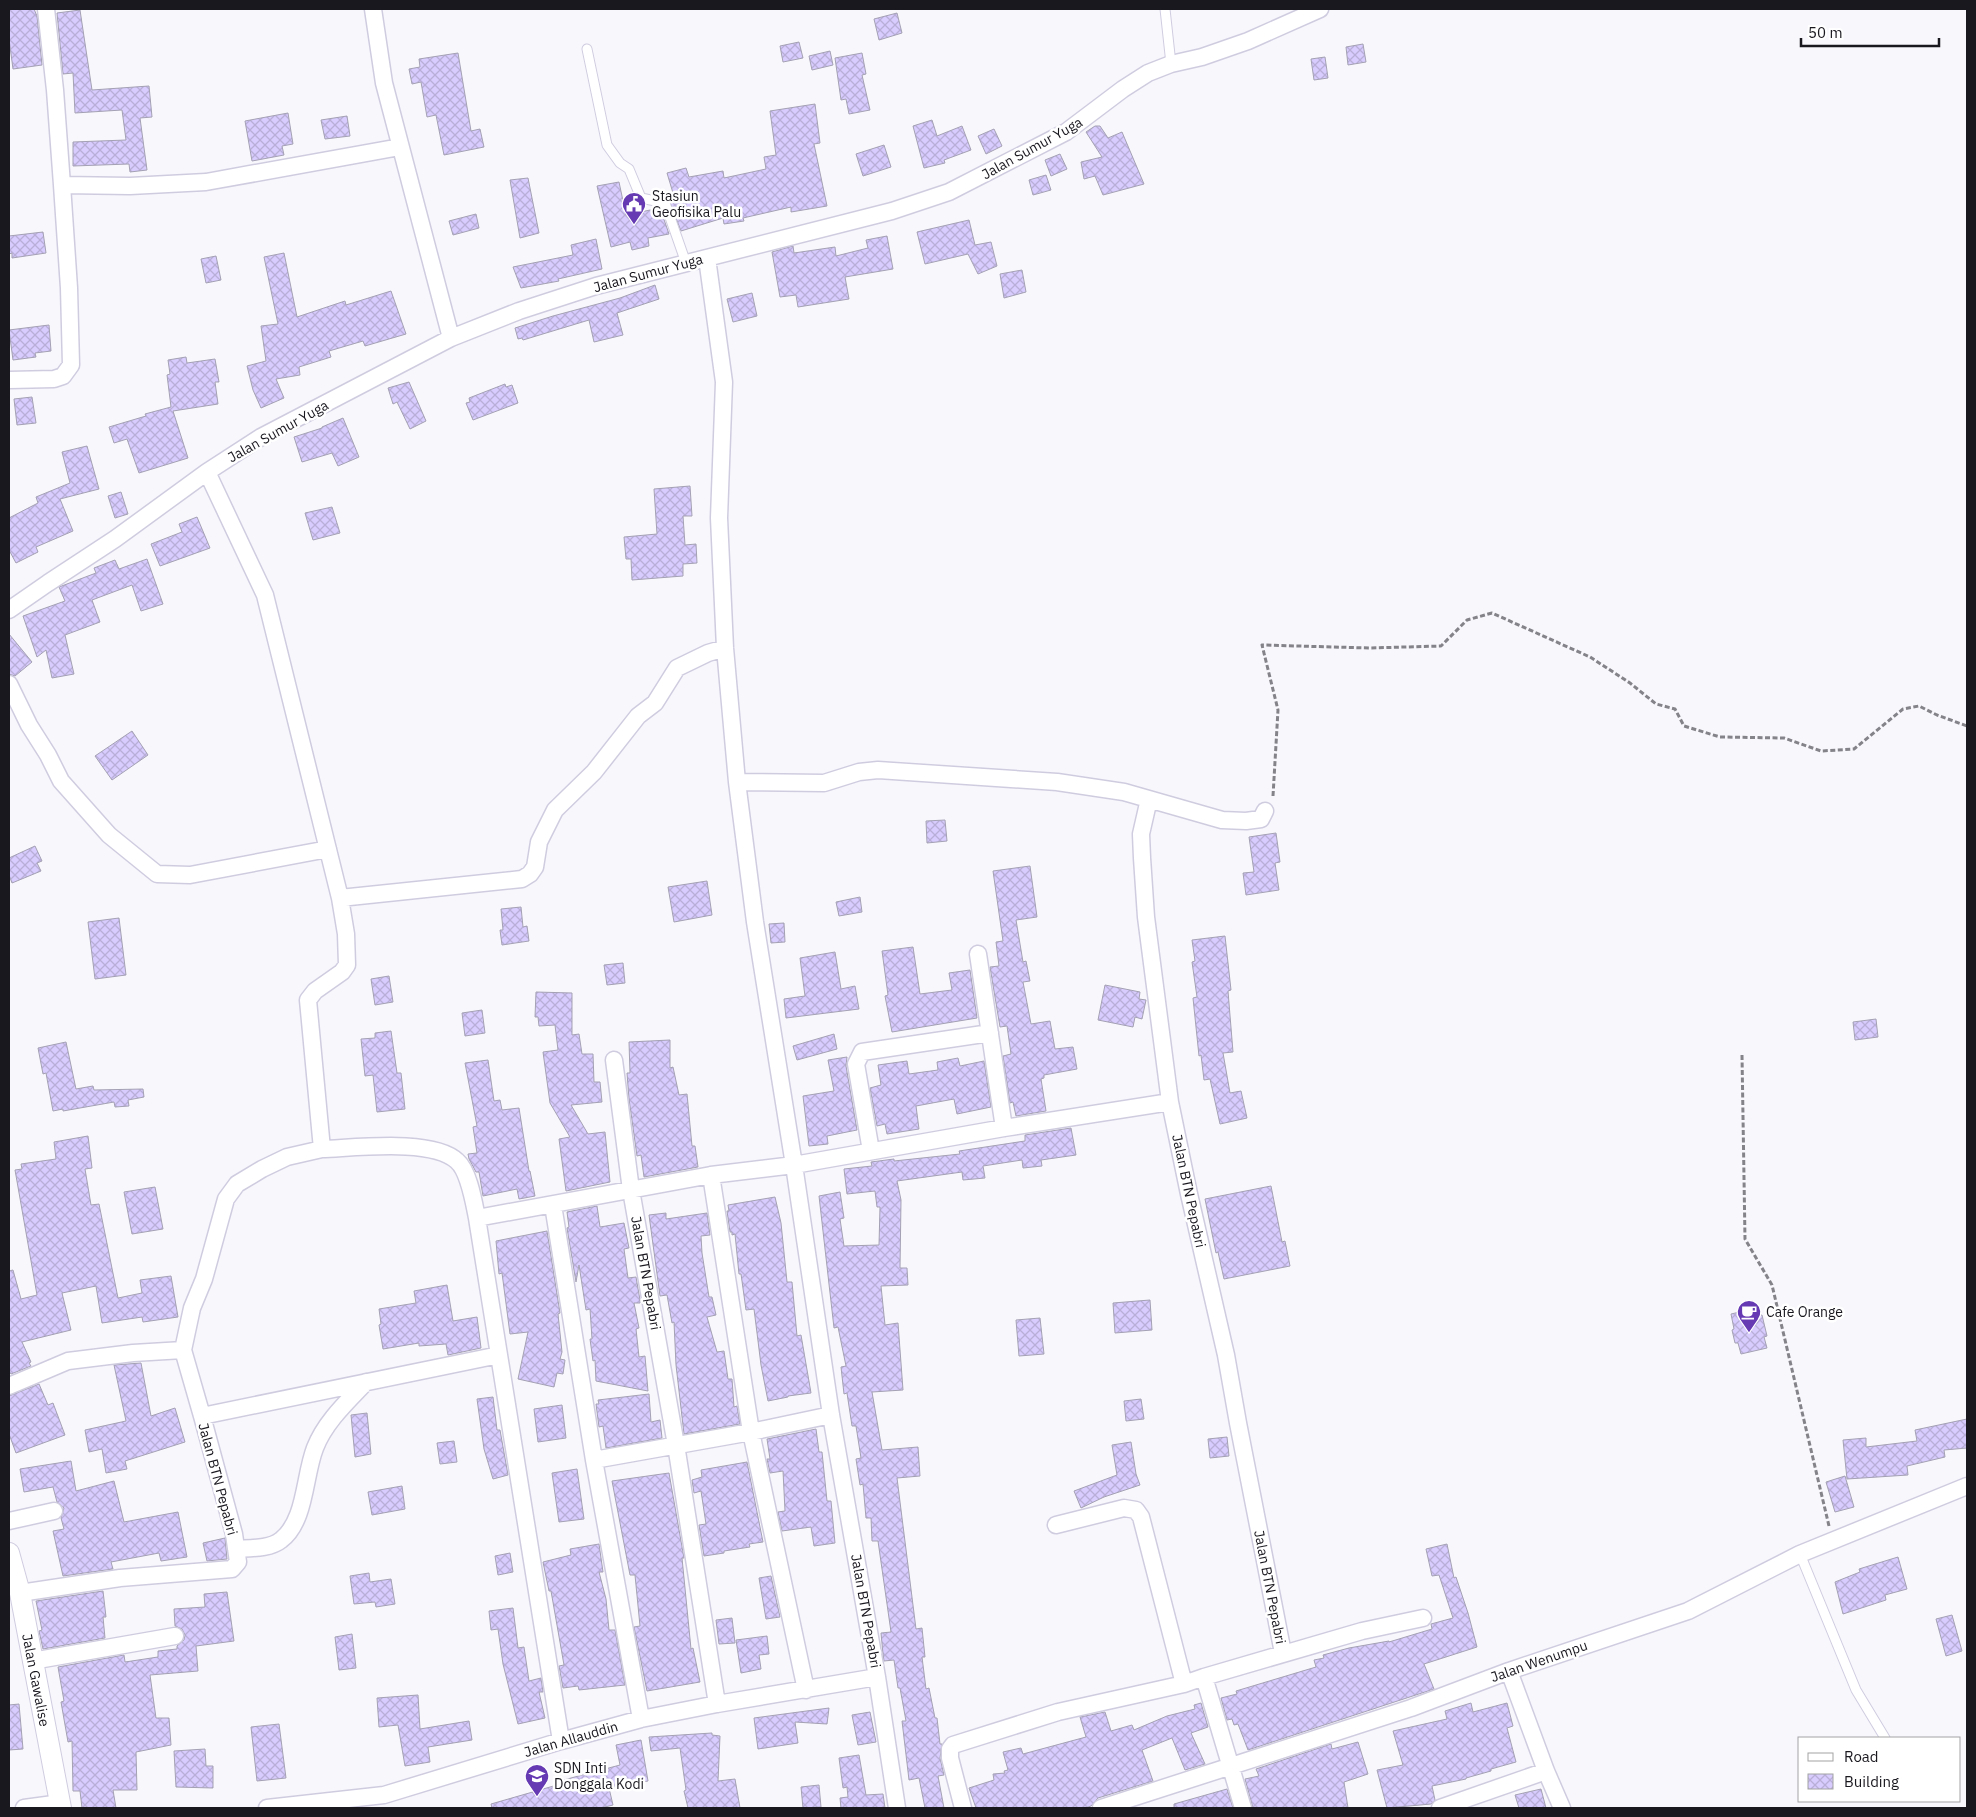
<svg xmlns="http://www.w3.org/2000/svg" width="1976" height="1817" font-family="'IBM Plex Sans',sans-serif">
<defs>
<pattern id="building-cross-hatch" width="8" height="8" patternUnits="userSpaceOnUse" patternTransform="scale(1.25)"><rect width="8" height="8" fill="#d7ccfd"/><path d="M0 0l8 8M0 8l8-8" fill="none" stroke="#b8aed8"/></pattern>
</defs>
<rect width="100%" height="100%" fill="#f8f7fc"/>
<path fill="url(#building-cross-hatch)" stroke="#a5a1b4" d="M9 9H34L37 16 42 65 13 69 9 39Z
M80 10 92 90 149 86 152 117 140 118 147 170 130 172 129 164 73 166V142L126 140 122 110 75 113 73 73 63 74 57 13Z
M897 13 902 33 879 40 874 19Z
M799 42 803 58 783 62 780 46Z
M1363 44 1366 62 1348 65 1346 47Z
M830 51 833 65 812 70 809 56Z
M458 53 471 131 480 129 484 147 444 155 436 115 427 117 421 82 412 84 409 69 420 67 419 59Z
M862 53 866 74 862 75 870 110 849 114 846 99 841 100 835 58Z
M1325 57 1328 78 1314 80 1311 59Z
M815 104 820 143 814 144 827 206 791 212V207L743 218 744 221 724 224 723 218 681 231 667 195 673 193 667 173 686 168 689 177 723 171 724 178 766 169 764 157 776 155 770 111Z
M288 113 293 144 282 146 284 155 252 161 245 121Z
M347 116 350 136 325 139 321 120Z
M932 120 937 136 962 126 971 150 944 160 945 163 924 168 913 126Z
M1095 126H1100L1108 138 1122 132 1144 184 1103 195 1095 176 1084 179 1081 162 1102 157 1086 132Z
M994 129 1002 146 986 154 978 136Z
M884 145 891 167 863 176 856 154Z
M1060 154 1067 169 1051 176 1045 160Z
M1046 175 1051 190 1033 195 1029 180Z
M528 178 539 233 520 238 510 180Z
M619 182 626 215 660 208 669 234 648 238 649 246 632 250 630 242 611 247 597 186Z
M476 214 479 228 453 235 449 221Z
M969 220 975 245 991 242 997 266 978 274 968 254 925 264 917 232Z
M43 232 46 253 12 258V253L9 254V236Z
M887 236 893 269 845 277 849 299 798 307 796 295 780 297 772 252 793 246 794 253 835 247 836 256 868 248 866 240Z
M596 239 602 269 558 279 559 281 521 288 513 267 573 255 571 245Z
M284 253 297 317 345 301 346 305 391 291 406 334 365 346 363 341 329 351 331 357 299 367 300 375 276 379 284 398 261 408 253 390 247 366 266 361 261 326 278 324 264 257Z
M216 256 221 280 206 283 201 259Z
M1022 270 1026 292 1004 298 1000 274Z
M655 285 659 299 617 313 623 335 594 342 589 320 523 340 522 338 518 339 515 328 553 316 620 298Z
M752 293 757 316 733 322 727 299Z
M49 325 51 351 35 353 36 357 13 360 9 330Z
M186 357 187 363 215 359 219 382H215L218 404 173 411 188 458 139 473 127 439 114 443 109 427 146 416 145 414 171 407 167 375 170 374 168 360Z
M409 382 426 421 410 429 397 402 393 404 388 388Z
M505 384 506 387 512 385 518 403 473 420 466 403 470 402 469 398Z
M32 397 36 423 17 425 14 399Z
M343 418 359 457 338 466 332 453 302 462 294 437 322 428V427Z
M87 446 99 489 60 499 73 531 36 547 38 552 16 563 9 550V518L38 503 36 497 70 483 62 452Z
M690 486 692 516H683L685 545 696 544 697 563 683 564V576L632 580 631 559H626L624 537 657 534 654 489Z
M121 492 128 514 115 518 108 496Z
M332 507 340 533 313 540 305 513Z
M197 517 210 548 160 566 151 544 182 532 179 524Z
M147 559 163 604 141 611 132 585 92 600 100 622 65 635 74 674 52 678 46 650 37 657 23 616 65 601 59 587 96 573 94 568 115 560 119 569Z
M9 634 32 662 15 676 9 674Z
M132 731 148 755 112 780 95 756Z
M945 820 947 841 927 843 926 821Z
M1276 833 1280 862 1275 863 1279 890 1246 895 1243 873 1254 872 1249 837Z
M35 846 42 861 37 863 41 871 12 883 9 875V858Z
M1030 866 1037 917 1016 920 1023 962 1026 961 1030 981 1023 982 1031 1024 1050 1021 1055 1049 1073 1047 1077 1069 1044 1075V1078L1041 1079 1046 1111 1016 1116 1013 1102 1010 1103 1003 1056 1011 1054 1007 1026 1000 1027 990 967 999 966 996 942 1003 941 993 871Z
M707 881 712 915 674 922 668 887Z
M860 897 862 912 839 916 836 902Z
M521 907 523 927 527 926 529 941 502 945 500 930H503L501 909Z
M119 918 126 975 95 979 88 922Z
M784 923 785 942 771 943 769 924Z
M1225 936 1231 990 1228 991 1233 1052 1223 1053 1230 1093 1241 1091 1247 1118 1220 1124 1210 1079 1204 1080 1201 1055 1199 1056 1193 998 1197 997 1192 962 1195 961 1192 940Z
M913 947 920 994 952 990 949 973 970 970 977 1018 892 1032 885 996 888 995 882 951Z
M835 952 841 989 855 986 859 1009 786 1018 784 999 805 996 800 958Z
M623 963 625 983 607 985 604 965Z
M389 976 393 1002 375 1005 371 979Z
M1105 985 1140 992 1139 999 1146 1000 1142 1019 1135 1017 1133 1027 1098 1020Z
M536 992 572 993V1035L579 1034 582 1054H593L594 1082H600L602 1102 571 1105 588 1134 605 1132 610 1182 566 1191 559 1139 570 1137 550 1103 543 1052 558 1050 555 1025 539 1026 538 1017H535Z
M482 1010 485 1033 465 1036 462 1013Z
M1876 1019 1878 1037 1855 1040 1853 1022Z
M391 1031 397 1073H401L405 1109 377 1112 373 1075 365 1076 361 1039 375 1038V1033Z
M834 1034 837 1049 797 1060 793 1046Z
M670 1040V1068L673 1067 679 1095 687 1094 692 1146H695L698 1167 644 1177 641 1155 637 1156 629 1099 627 1073H630L629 1042Z
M66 1042 76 1089 93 1086 94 1090 143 1089 144 1097 128 1100 129 1106 115 1107 114 1102 63 1111V1109L53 1111 46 1073 43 1074 38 1048Z
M847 1057 846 1066 857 1130 827 1136 828 1144 809 1146 803 1096 834 1091 828 1060Z
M958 1058 960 1066 984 1061 991 1107 957 1114 954 1099 916 1106 919 1129 887 1134 885 1124 877 1126 870 1088 881 1085 878 1065 907 1061 909 1074 938 1070 937 1062Z
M488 1060 494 1101 500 1100 502 1110 519 1108 529 1171H530L535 1196 519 1199 517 1189 483 1196 479 1172H476L469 1159 468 1154 477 1153 473 1127 477 1126 465 1063Z
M1071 1128 1076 1155 1041 1160 1042 1166 1023 1168 1022 1160 983 1166 985 1178 963 1180 962 1172 897 1181 901 1200 900 1268H907L908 1285 881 1286 885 1325 898 1323 903 1390 872 1392 882 1450 918 1447 920 1476 897 1478 916 1629 922 1628 925 1657H922L926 1689 929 1688 935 1718H937L940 1744H942L940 1758 944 1775 938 1776 944 1808H925L919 1778 909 1780 902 1721H906L900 1688H898L894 1660 884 1661 883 1654 881 1633 891 1632 878 1541H872L871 1518H866L863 1484 860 1485 856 1459 861 1458 856 1426H852L847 1393 844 1394 841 1367 846 1366 838 1327 834 1328 819 1196 840 1192 844 1218 840 1219 844 1246 879 1245 880 1207H877L875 1191 847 1194 844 1169 872 1166 871 1162 894 1159V1161L960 1154 959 1151 1025 1141V1135Z
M88 1136 92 1168 85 1169 91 1205 99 1204 118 1298 142 1293 140 1280 171 1276 178 1317 143 1322 142 1317 102 1323 96 1286 62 1293 71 1330 22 1342 31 1362 29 1363 31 1366 11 1374 9 1371V1271L13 1270 21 1299 37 1295 15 1170 22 1169 21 1164 56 1159 54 1142Z
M1271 1186 1282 1242 1285 1241 1290 1266 1224 1279 1218 1252 1216 1253 1205 1199Z
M155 1187 163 1229 132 1234 124 1192Z
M775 1197 781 1223 787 1282H792L797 1336 801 1335 811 1393 788 1396V1397L768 1401 761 1365 754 1309 746 1310 741 1274H739L735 1234 732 1235V1232H730L727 1211H729L728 1205Z
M597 1206 600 1227 624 1223 629 1248 624 1249 628 1278 636 1277 640 1300V1303H634L639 1328 636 1329 639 1357 645 1356 648 1391 596 1381 595 1360 593 1361 590 1339H592L590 1309 586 1310 579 1265 576 1282 567 1228 569 1227 567 1212Z
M666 1213V1219L707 1213 710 1235 701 1236 702 1253 709 1297H712L716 1315 707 1317 717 1352 724 1351 728 1379H732L734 1407 737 1406 740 1424 684 1434 676 1365 674 1322 672 1323 667 1295 660 1296 649 1215Z
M547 1231 560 1313 558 1314 562 1352 560 1359 565 1360 563 1374 557 1373 554 1387 518 1379 528 1332 510 1334 502 1273 499 1274 496 1241Z
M447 1285 453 1321 477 1317 481 1348 448 1355 446 1344 419 1346V1343L383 1349 379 1325 381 1324 379 1309 416 1303 414 1291Z
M1150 1300 1152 1330 1115 1333 1113 1303Z
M1757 1308 1759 1315H1762L1767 1336 1764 1337 1767 1348 1741 1354 1738 1343H1735L1732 1330 1734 1329 1731 1314Z
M1040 1318 1044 1354 1019 1356 1016 1320Z
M141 1363 151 1416 175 1408 185 1442 125 1461 127 1469 106 1473 102 1449 89 1452 85 1430 126 1421 114 1365Z
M39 1384 48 1405 53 1403 65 1435 16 1453 9 1434V1396Z
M649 1394 651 1422 660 1420 662 1438 606 1448 603 1426 599 1427 596 1404H599L598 1400Z
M493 1397 497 1430H500L508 1475 493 1479 484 1449 477 1399Z
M1141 1399 1144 1419 1126 1421 1124 1401Z
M562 1405 566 1438 538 1442 534 1409Z
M367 1413 371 1454 355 1457 351 1415Z
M1967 1419V1448L1944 1450 1945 1457 1907 1466 1908 1475 1847 1479 1843 1440 1866 1438V1447L1917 1441 1915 1430Z
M816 1429 819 1452H822L827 1501H831L835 1543 814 1546 811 1527 782 1531 778 1512 785 1511 783 1471 770 1473 767 1459H770L767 1439Z
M1227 1437 1229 1456 1210 1458 1208 1439Z
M454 1441 457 1462 440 1464 437 1443Z
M1131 1442 1136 1474 1140 1485 1104 1497 1081 1508 1074 1491 1117 1475 1112 1445Z
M71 1461 76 1491 114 1481 124 1522 178 1512 187 1557 161 1561 159 1553 111 1562 113 1569 63 1576 53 1531 64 1529 61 1518 64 1508 57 1502 53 1487 24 1492 20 1469Z
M747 1462 763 1542 749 1544 750 1547 724 1551V1553L704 1556 699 1525 706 1524 701 1491 694 1493 692 1480 702 1477 701 1470Z
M577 1469 584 1519 559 1522 552 1473Z
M669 1473 684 1558H682L691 1649 693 1648 700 1682 647 1691 634 1627 640 1626 635 1575H630L612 1481Z
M1845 1476 1854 1507 1835 1512 1826 1482Z
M402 1486 405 1509 372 1515 368 1492Z
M225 1538 227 1559 207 1561 203 1543Z
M599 1544 603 1572H599L606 1599 609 1630H615L625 1685 579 1690 578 1686 563 1688 559 1666 564 1665 551 1591H549L543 1562 571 1555 570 1549Z
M1447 1544 1454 1578 1456 1577 1468 1613 1477 1647 1424 1664 1434 1689 1248 1750 1238 1724 1234 1725 1232 1719 1227 1720 1221 1698 1237 1694 1236 1691 1316 1667 1314 1660 1324 1658 1323 1655 1349 1648 1389 1641V1642L1432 1629 1431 1624 1453 1618 1439 1575 1432 1576 1426 1549Z
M510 1553 513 1572 498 1575 495 1556Z
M1898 1557 1907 1589 1885 1595 1886 1600 1843 1614 1835 1582 1860 1572 1859 1569Z
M369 1573 370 1582 391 1579 395 1604 376 1607 375 1602 354 1604 350 1576Z
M771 1576 780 1617 766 1619 759 1578Z
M103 1591 106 1617H103L105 1638 43 1649 39 1631 42 1630 36 1601Z
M227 1592 234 1641 196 1646 198 1671 150 1675 156 1718H169L171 1745 136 1752 137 1790H113L116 1808H82L80 1791H73L72 1741 68 1742 61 1702 64 1701 58 1667 124 1655 125 1662 158 1657V1651L177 1649V1646L184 1640 185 1635 182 1629 175 1626 174 1609 205 1607 204 1594Z
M513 1608 518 1648 524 1647 529 1681 541 1678 543 1692H539L545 1718 518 1724 503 1664 498 1629 491 1630 489 1611Z
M1952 1615 1962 1651 1946 1656 1936 1619Z
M732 1618 735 1643 719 1644 716 1620Z
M352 1634 356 1668 339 1670 335 1637Z
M767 1636 769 1654 759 1655 761 1669 741 1673 736 1640Z
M418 1695 420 1729 469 1721 472 1740 428 1747 430 1762 405 1766 398 1725 379 1727 377 1698Z
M1201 1703 1208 1727 1191 1733 1205 1764 1185 1770 1172 1738 1142 1750 1153 1781 1098 1798 1091 1806 1085 1808H976L969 1788 994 1780 993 1774 1005 1773 1004 1771 1008 1770 1003 1752 1021 1748 1023 1754 1086 1737 1080 1717 1105 1712 1111 1731 1132 1725 1134 1730 1167 1716 1195 1709 1194 1705Z
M1471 1703 1473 1712 1507 1703 1513 1726 1507 1728 1516 1762 1491 1769V1771L1466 1778V1779L1432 1786 1435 1800 1431 1804 1387 1808 1377 1770 1403 1765 1393 1731 1447 1719 1445 1711Z
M19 1704 23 1749 9 1750V1705Z
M829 1708 827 1724 795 1722 798 1743 758 1749 754 1718Z
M870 1712 876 1742 858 1745 852 1715Z
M279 1724 286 1778 257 1781 251 1727Z
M712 1733V1735L720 1736 718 1781 735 1779 740 1808H688L684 1791 686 1790 680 1748 651 1751 649 1737Z
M641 1740 648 1781 609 1788 613 1805 601 1808H492L491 1804 557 1785 556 1782 620 1765 616 1745Z
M1358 1742 1368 1774 1344 1782 1348 1808H1253L1245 1779 1259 1776 1256 1769 1331 1744 1332 1749Z
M205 1749 206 1766H213V1788L176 1787 174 1751Z
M859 1755 866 1795 883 1794 885 1808H841L840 1798 848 1797 847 1787 843 1788 839 1758Z
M819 1785 821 1807 803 1808 801 1787Z
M1227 1789 1233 1808H1174V1804Z
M1541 1789 1546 1808H1519L1515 1795Z"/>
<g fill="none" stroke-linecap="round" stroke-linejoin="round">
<g stroke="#d0cce0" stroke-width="11">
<path id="service" d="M1165 9 1171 64
M587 49 607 145 620 163 629 169 641 198 665 203 686 263
M1800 1554 1856 1690 1885 1738"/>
</g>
<g stroke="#d0cce0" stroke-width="19">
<path id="minor" d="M46 9 55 90 62 185 130 186 206 182 400 147
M373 9 384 83 451 338
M707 258 724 382 719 518 725 648 737 782 755 922 794 1165 831 1415 877 1677 897 1808
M9 380 54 379 63 376 71 365 69 288 62 185
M9 610 48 583 115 539 207 472 261 437 451 338 519 311 596 286 892 211 949 192 1066 132 1123 89 1148 73 1171 64 1202 57 1248 41 1320 9
M9 684 29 725 48 755 61 781 109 835 157 874 190 875 328 849
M737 782 824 783 859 772 878 770 1057 782 1124 792 1222 820 1246 821 1261 819 1265 811
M1149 799 1141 834 1142 858 1146 917 1170 1102
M340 898 522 879 530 874 535 867 539 842 555 810 594 772 638 716 655 703 677 668 708 653 725 648
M978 954 1004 1128
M614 1060 631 1190 676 1445 717 1704
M322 1149C354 1148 433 1138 457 1161 469 1171 474 1203 477 1218
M871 1151 856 1064 862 1052 990 1033
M711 1175 751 1432 806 1690
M553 1205 594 1460 641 1719
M9 1386 68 1361 133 1353 183 1350
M202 1416 183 1350 192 1308 204 1279 226 1199 237 1184 262 1169 287 1157 322 1149 308 1000 315 991 342 972 347 965 346 934 340 898 265 595 207 472
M594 1460 751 1432 831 1415
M9 1521 54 1511
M1056 1525 1124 1508 1136 1510 1141 1517 1184 1684
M236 1549C250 1548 270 1549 281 1540 306 1521 304 1476 315 1448 325 1422 347 1402 366 1382
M20 1593 120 1578 232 1569 238 1562 234 1534 202 1416 499 1355
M32 1661 175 1636
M1509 1671 1546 1771 1562 1808
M561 1741 477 1218 711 1175 794 1165 1004 1128 1170 1102 1189 1194 1226 1355 1238 1423 1283 1653
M24 1808 61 1803
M267 1808 384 1795 561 1741 641 1719 717 1704 877 1677
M963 1808 950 1758V1749L953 1745 1058 1712 1184 1684 1204 1677
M1101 1808 1411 1708 1509 1671 1688 1611 1800 1554 1967 1486
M1243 1808 1204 1677 1362 1631 1423 1618
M1440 1808 1546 1771"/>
</g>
<g stroke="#d0cce0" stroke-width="22">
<path id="tertiary" d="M9 1553 20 1593 61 1808"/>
</g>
<path stroke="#848389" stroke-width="3" stroke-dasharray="5 2.5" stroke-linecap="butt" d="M1273 796 1278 710 1262 645 1369 648 1441 646 1467 620 1492 613 1590 657 1630 683 1656 704 1675 709 1684 726 1720 737 1784 738 1821 751 1854 749 1903 709 1919 706 1937 715 1967 726
M1742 1055 1745 1239 1772 1285 1829 1526"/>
<use href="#service" stroke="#fff" stroke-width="9"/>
<use href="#minor" stroke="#fff" stroke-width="16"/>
<use href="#tertiary" stroke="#fff" stroke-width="20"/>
</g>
<defs>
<g id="civic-pin" transform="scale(1.25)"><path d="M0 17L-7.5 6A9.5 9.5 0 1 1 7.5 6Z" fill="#653ab2" stroke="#fff"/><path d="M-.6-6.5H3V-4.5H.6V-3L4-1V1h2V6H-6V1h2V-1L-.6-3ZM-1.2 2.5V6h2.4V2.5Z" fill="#fff"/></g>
<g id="cafe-pin" transform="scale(1.25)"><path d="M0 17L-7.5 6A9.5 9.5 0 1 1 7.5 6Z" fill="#653ab2" stroke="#fff"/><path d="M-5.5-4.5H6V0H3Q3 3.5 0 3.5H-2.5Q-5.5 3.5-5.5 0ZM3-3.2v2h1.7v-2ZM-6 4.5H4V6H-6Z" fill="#fff"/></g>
<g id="school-pin" transform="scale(1.25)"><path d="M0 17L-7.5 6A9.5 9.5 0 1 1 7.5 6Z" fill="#653ab2" stroke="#fff"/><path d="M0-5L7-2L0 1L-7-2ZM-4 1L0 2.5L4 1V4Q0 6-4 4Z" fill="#fff"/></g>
</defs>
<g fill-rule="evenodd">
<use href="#civic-pin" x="634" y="204"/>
<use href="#cafe-pin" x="1749" y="1312"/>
<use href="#school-pin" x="537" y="1776"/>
</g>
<g text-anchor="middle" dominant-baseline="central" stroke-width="5" stroke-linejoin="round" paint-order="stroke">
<g font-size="14" fill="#1a181f" stroke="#fff">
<text transform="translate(1032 148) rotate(-29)">Jalan Sumur Yuga</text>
<text transform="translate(648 273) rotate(-15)">Jalan Sumur Yuga</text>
<text transform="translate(278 431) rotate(-29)">Jalan Sumur Yuga</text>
<text transform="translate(1189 1191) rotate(78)">Jalan BTN Pepabri</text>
<text transform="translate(646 1273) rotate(80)">Jalan BTN Pepabri</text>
<text transform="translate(218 1479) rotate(75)">Jalan BTN Pepabri</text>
<text transform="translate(1270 1587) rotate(79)">Jalan BTN Pepabri</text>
<text transform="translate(866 1611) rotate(80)">Jalan BTN Pepabri</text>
<text transform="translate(1539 1661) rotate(-19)">Jalan Wenumpu</text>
<text transform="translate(36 1680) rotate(79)">Jalan Gawalise</text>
<text transform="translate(571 1739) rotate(-16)">Jalan Allauddin</text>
</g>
<g font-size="14" fill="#1a181f" stroke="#fff" text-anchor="start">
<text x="652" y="196">Stasiun<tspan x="652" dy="16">Geofisika Palu</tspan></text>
<text x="1766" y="1312">Cafe Orange</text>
<text x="554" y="1768">SDN Inti<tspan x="554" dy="16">Donggala Kodi</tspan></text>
</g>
</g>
<rect width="1976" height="1817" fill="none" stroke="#1a181f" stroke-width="20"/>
<rect x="1798" y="1737" width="162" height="65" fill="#ffffff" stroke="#a3a3a5"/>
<rect x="1808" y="1753" width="25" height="8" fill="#ffffff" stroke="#a3a3a5"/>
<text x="1844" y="1762" font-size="15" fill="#1a181f">Road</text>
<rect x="1808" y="1774" width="25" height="15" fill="url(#building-cross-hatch)" stroke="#a3a3a5"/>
<text x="1844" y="1787" font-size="15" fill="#1a181f">Building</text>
<path d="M1801 38v8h138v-8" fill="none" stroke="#1a181f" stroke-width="2.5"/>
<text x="1808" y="38" font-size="15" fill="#1a181f" stroke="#ffffff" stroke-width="4" paint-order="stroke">50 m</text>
</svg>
